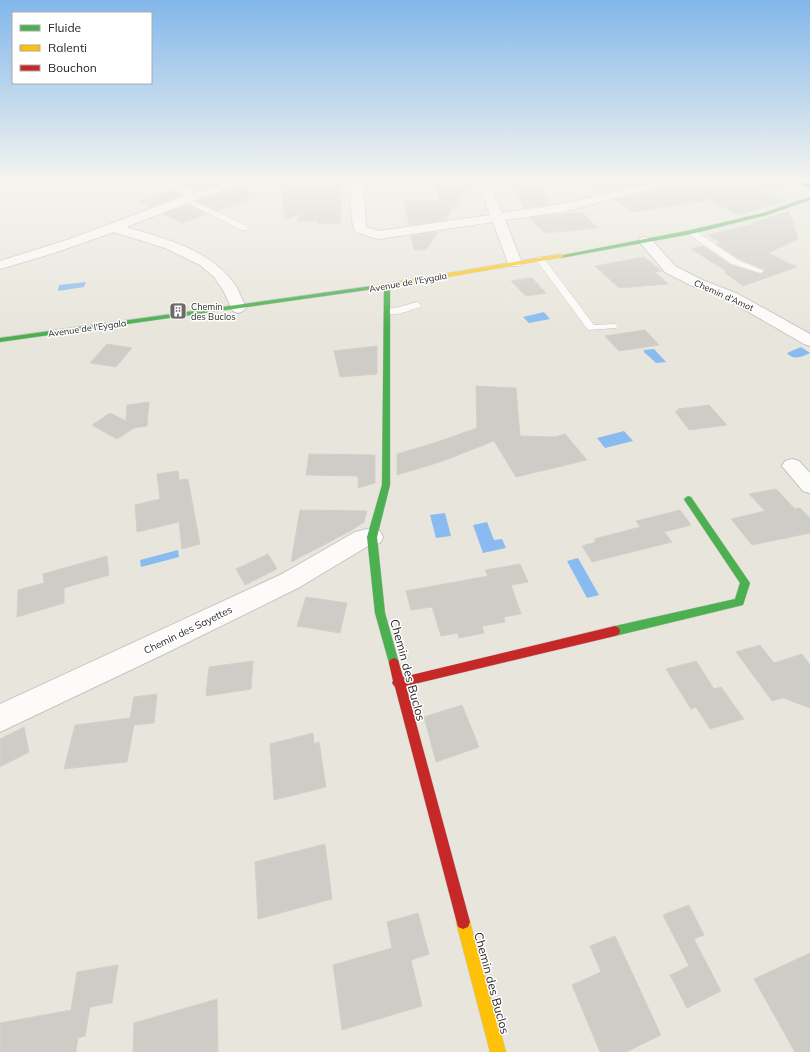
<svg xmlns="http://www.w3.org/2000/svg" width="810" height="1052" font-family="Mulish,sans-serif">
<rect width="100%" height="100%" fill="#e8e6dc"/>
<path fill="#8abbf0" d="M86 282 84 287 58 291 59 285Z
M544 312 550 319 529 323 523 317Z
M801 347 810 353C801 357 794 361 787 353Z
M654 349 666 362 656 363 644 352V350Z
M624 431 633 441 605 448 597 438Z
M445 513 451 536 436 538 430 515Z
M487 522 494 540 502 539 506 548 483 553 473 525Z
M178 550 179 557 141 567 140 560Z
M578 558 599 595 587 598 567 561Z"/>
<path fill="#ceccc6" stroke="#d2d1c9" d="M197 180H225L227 181 198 190 185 184Z
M281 180H341V223L318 224V221L297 222 299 214 285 220Z
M434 180H472L445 220 409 225 404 201 439 200Z
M516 180H536L550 204 524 208 513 187H517Z
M584 180H656L604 192Z
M717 180H783L784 187 763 192 786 201 739 215 708 200 633 212 615 200 666 187Z
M241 187 260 195 217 211 196 201Z
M171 189 183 195 150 207 138 202Z
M188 205 207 214 183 223 163 214Z
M789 211 798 239 768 253 797 267 743 286 724 272 726 271 691 249 703 246 731 265 761 274 765 270 739 259 716 244 721 243 708 235 757 223 754 222Z
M582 212 598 228 545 233 529 218Z
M438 232 426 250H414L411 236Z
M644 257 661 271 655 272 668 284 619 288 595 266Z
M528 278H532L546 293 526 296 511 281Z
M645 330 659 345 619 351 605 336Z
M107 344 132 348 116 367 90 363Z
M377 346V374L340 377 334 351Z
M476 386 516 388 520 436 555 437 565 434 587 460 516 477 494 441 443 461 397 475V454L434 443 477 428Z
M149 402 147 426 134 428 117 439 92 425 110 413 126 421 127 405Z
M709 405 727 425 689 430 675 411H679L678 409Z
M309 454 375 455V483L358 488V476L306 475Z
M178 471 179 480 188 479 200 544 182 549 179 522 137 532 135 505 160 499 157 474Z
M776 489 795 509 800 508 810 518V533L752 545 731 519 765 511 749 494Z
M300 510 367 511 364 522 352 530 291 562Z
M680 510 691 525 664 532 672 542 592 562 582 546 596 542 594 539 640 527 636 521Z
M268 554 277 569 245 585 236 569Z
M107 556 109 575 64 588V603L17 617 18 590 44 583 43 574Z
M520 564 528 582 511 585 521 614 504 617 505 622 482 626 484 633 459 638 458 633 441 636 432 607 411 610 406 591 488 576 485 570Z
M306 597 347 603 340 633 297 626Z
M760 645 774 663 802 654 810 665V708L783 698 772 701 736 652Z
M253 661 251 689 206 696 209 667Z
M696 661 714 689 721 687 744 719 710 729 696 707 691 709 666 669Z
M157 694 154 723 134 725 127 762 64 769 75 725 130 718 134 697Z
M462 705 479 747 436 762 424 717Z
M24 727 29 752 0 767V739Z
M313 733 314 744 319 742 326 787 274 800 270 744Z
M325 844 332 899 258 919 255 862Z
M689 905 704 935 694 939 721 991 687 1008 670 975 689 966 663 915Z
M418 913 429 954 411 960 422 1006 342 1030 333 965 392 948 387 922Z
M615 936 661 1035 626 1052H600L572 985 601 972 590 946Z
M810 953V1052H795L754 979Z
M118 965 112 1003 90 1007 85 1036 78 1038 76 1052H0V1023L71 1010 77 972Z
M217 999 218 1052H133L134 1023Z"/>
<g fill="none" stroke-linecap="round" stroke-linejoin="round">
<g stroke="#c5c4c3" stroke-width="1">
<path id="lane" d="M186 198 247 226 248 228 247 230H241L184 201V199Z
M688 230H694L738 260 764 271 760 273 732 264 688 234Z
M537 257H543L594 325 616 324 618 326 616 328 588 330 537 261Z
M417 302 421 305 420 307C410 310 391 319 383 311L384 309 396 308Z"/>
</g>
<g stroke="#c5c4c3" stroke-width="2">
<path id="street" d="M0 180H27L21 183 0 185Z
M156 180H171L198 192 235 180H252L250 182 203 197 126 227C166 239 213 250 237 288 240 294 243 302 246 308L243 311 238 313 233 311 223 290 214 277 200 265 165 248 114 232 54 253 0 269V261L70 239 187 195 158 182Z
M352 180H363L366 227 379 231 490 215 478 180H488L502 213 562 204 662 180H680L678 182 562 212 505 220 522 263 520 266H510L508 263 493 222 378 239 356 232C349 222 351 192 352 180Z
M645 237 650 238 675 266 700 279 738 294 810 334V346L804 344 728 300 690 285 665 272 639 241 640 238Z
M792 459 799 461 810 473V493L803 491 782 466 785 461Z
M372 528 380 531 383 537 380 543 368 546 298 588 162 655 0 732V704L282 574 355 532Z"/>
</g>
<g stroke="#c5c4c3" stroke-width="1">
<path id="fast" d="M810 197V200L767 215 691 234 561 258 558 256 691 230 763 213Z
M387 284 390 286V485L377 537 385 613 399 663 398 666 394 668 390 666 389 663 375 613 367 537 382 485 384 286Z
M372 286 375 288 374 289 0 342V338Z
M688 496 691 497 750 583 743 605 615 636 611 634 610 631 611 628 615 626 735 599 740 583 685 501 684 499Z"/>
</g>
<g stroke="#c5c4c3" stroke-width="1">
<path id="slow" d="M561 254 564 256 563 257 372 290 369 288 372 286Z
M463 915 468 917 470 922 506 1052H490L456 922 458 917Z"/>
</g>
<g stroke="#c5c4c3" stroke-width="1">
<path id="jam" d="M791 180H797L810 185V188Z
M615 626 619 628 620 631 619 634 615 636 406 686 470 922 468 927 463 929 458 927 395 687 392 683 393 681 389 663 390 660 394 658 398 660 403 677Z"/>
</g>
<use href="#lane" fill="#fcfbfa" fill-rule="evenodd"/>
<use href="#street" fill="#fcfbfa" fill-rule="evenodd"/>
<use href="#fast" fill="#4caf50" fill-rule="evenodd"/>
<use href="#slow" fill="#ffc107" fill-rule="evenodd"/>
<use href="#jam" fill="#c62828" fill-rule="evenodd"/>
</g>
<linearGradient id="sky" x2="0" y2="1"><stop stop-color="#82b7eb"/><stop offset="0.55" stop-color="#f5f4ef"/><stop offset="1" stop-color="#f5f4ef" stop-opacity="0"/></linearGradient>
<rect width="810" height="327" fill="url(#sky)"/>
<defs>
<g id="building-square" transform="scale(0.9)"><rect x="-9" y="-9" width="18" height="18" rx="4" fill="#6b6a67" stroke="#fff"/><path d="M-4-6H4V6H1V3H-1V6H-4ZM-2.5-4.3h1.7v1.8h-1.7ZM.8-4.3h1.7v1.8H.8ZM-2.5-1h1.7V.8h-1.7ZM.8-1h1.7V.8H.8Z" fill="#fff"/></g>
</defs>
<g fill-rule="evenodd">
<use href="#building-square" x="178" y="311"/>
</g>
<g text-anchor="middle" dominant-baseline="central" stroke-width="3" stroke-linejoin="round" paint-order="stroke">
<g font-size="9" fill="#282828" stroke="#fff">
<text transform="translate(408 282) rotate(-10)">Avenue de l'Eygala</text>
<text transform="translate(724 295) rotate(24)">Chemin d'Amot</text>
<text transform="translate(87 328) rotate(-8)">Avenue de l'Eygala</text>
</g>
<g font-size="9" fill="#282828" stroke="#fff" text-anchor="start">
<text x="191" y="306">Chemin<tspan x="191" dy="10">des Buclos</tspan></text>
</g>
<g font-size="10" fill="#282828" stroke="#fff">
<text transform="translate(188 630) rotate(-26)">Chemin des Sayettes</text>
</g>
<g font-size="12" fill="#282828" stroke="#fff">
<text transform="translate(408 670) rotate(75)">Chemin des Buclos</text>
<text transform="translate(492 983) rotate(75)">Chemin des Buclos</text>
</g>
</g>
<rect x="12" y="12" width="140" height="72" fill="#ffffff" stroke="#a9a9a9"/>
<rect x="20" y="25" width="20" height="6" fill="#4caf50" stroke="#a9a9a9"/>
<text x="48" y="32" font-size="12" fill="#282828">Fluide</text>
<rect x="20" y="45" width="20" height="6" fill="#ffc107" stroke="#a9a9a9"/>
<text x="48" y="52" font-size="12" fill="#282828">Ralenti</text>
<rect x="20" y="65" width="20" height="6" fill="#c62828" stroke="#a9a9a9"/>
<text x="48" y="72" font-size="12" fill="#282828">Bouchon</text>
</svg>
